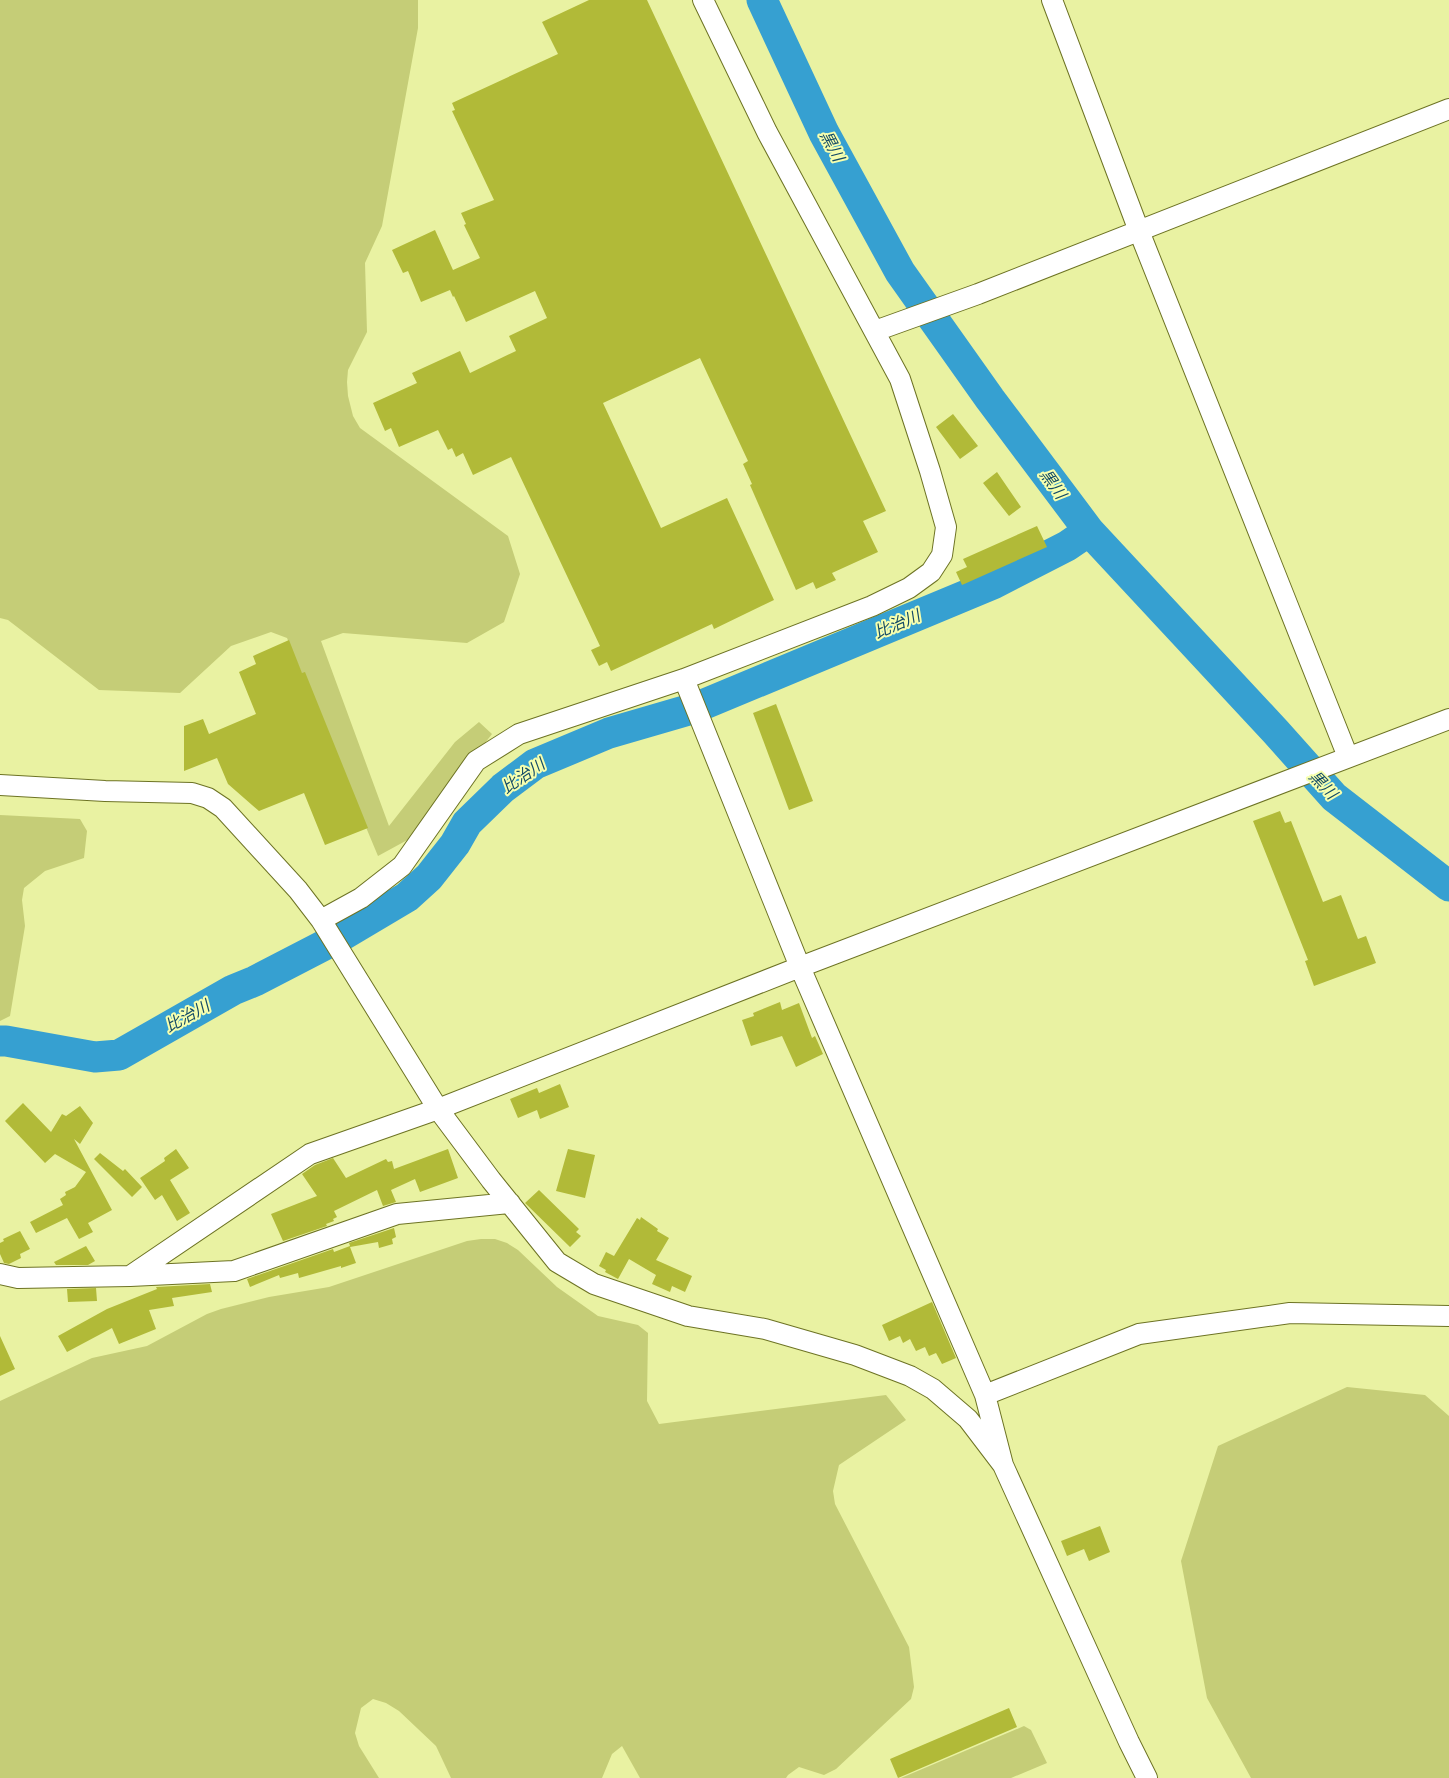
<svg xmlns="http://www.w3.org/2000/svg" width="1449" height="1778" font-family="Karla,'Noto Sans JP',sans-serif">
<rect width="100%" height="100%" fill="#e9f2a2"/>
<path fill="#c5cd77" d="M0 0H418V28L382 226 365 263 367 332 348 370 347 382 348 396 353 416 360 428 508 536 520 574 504 622 467 643 343 633 321 641 389 826 455 742 479 722 492 734 411 838 378 856 287 638 271 632 231 646 180 693 99 690 8 620 0 618Z
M0 815 80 819 87 831 84 858 45 871 24 888 22 900 25 926 10 1016 0 1021Z
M481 1239H495L507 1243 518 1250 557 1287 598 1316 638 1325 648 1333 647 1401 659 1424 886 1395 906 1420 839 1465 833 1491 835 1504 909 1647 914 1687 911 1699 836 1769 824 1775 799 1767 788 1775 786 1778H640L622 1746 612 1754 602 1778H451L436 1746 399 1711 386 1703 373 1699 361 1708 355 1733 359 1746 379 1778H0V1401L92 1358 147 1346 207 1314 221 1309 269 1297 329 1287 467 1241Z
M1347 1387 1425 1395 1449 1416V1778H1251L1207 1698 1181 1561 1218 1446Z
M1024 1726 1031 1730 1047 1763 1011 1778H901Z"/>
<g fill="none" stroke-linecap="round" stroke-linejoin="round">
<path stroke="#36a0d1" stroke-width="31" d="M762 0 824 133 900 272 990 399 1089 531 1276 732 1334 797 1449 886
M0 1041H6L95 1057 119 1055 233 990 255 981 338 938 407 897 429 877 455 844 467 823 503 788 535 764 609 733 695 708 993 584 1067 546 1089 531"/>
</g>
<path fill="#b1ba38" d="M589 0H647L886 511 863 521 878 552 832 573 836 580 816 589 813 582 796 590 750 485 752 484 743 464 748 461 700 358 603 403 661 528 727 498 774 600 714 629 712 624 611 671 607 662 599 666 591 650 600 646 511 457 473 475 463 453 456 457 452 448 448 450 438 430 399 447 391 428 385 431 373 403 417 383 412 373 460 351 470 373 516 351 509 336 547 318 535 291 466 322 454 296 453 297 450 290 421 302 408 271 403 273 392 250 435 230 453 270 480 258 464 225 466 224 461 213 494 200 452 111 455 110 452 103 558 54 542 22Z
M953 414 978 446 960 459 936 427Z
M997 472 1021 507 1009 516 983 483Z
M1037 526 1047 547 962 585 956 572 967 567 963 559Z
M289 640 302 673 305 672 368 828 325 845 304 793 259 811 228 784 217 758 184 771V726L203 719 209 734 256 714 239 672 256 664 253 656Z
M776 704 813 801 789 810 753 713Z
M1280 811 1285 823 1291 821 1323 902 1341 895 1358 939 1366 936 1376 963 1314 986 1305 961 1308 960 1253 821Z
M780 1002 782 1010 799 1003 812 1038 815 1036 823 1054 796 1067 782 1036 751 1046 742 1020 754 1016 753 1013Z
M560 1084 569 1107 540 1119 537 1110 518 1118 510 1099 537 1088 539 1093Z
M23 1103 51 1132 62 1114 66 1116 80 1106 93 1123 80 1144 74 1139 112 1210 88 1223 93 1232 79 1239 67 1218 36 1233 30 1222 63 1205 60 1199 66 1195 65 1192 75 1187 86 1172 55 1154 45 1163 5 1121Z
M176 1149 189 1168 170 1180 190 1213 177 1221 162 1195 155 1200 140 1178 165 1161 164 1158Z
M448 1149 458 1178 420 1192 415 1179 391 1190 396 1202 383 1206 377 1190 334 1211 337 1217 333 1219 334 1221 326 1224 327 1226 283 1241 271 1214 317 1196 302 1174 315 1165 333 1158 346 1178 386 1159 388 1162 392 1161 394 1169Z
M568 1149 595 1155 585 1198 556 1191Z
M100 1153 123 1171 125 1169 142 1187 132 1197 94 1159Z
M539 1190 579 1229 576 1232 581 1236 570 1247 525 1203Z
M641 1217 658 1229 657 1231 669 1238 656 1260 692 1276 685 1292 672 1286 670 1292 652 1284 656 1275 629 1259 618 1279 605 1272 606 1270 599 1266 606 1252 614 1256 637 1218 640 1220Z
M394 1228 396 1237 392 1239 393 1244 379 1248 378 1242 350 1247 356 1263 341 1268V1266L299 1278 298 1273 280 1278 279 1275 250 1287 247 1279 333 1249 334 1252 350 1246 349 1243Z
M20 1231 30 1249 20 1254 21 1258 9 1264 4 1263 0 1254V1243L4 1241 3 1239Z
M86 1246 95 1261 88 1265H56L54 1262Z
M210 1284 212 1292 172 1298 174 1306 149 1310 156 1329 119 1344 112 1328 67 1352 58 1336 107 1309 157 1289 156 1287Z
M96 1288 97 1301 68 1302 67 1289Z
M932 1302 956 1358 942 1364 936 1353 929 1356 925 1347 916 1351 910 1339 903 1343 900 1336 889 1341 882 1325Z
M0 1336 15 1369 0 1376Z
M1100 1526 1110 1552 1089 1561 1084 1549 1067 1556 1061 1541Z
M1009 1708 1017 1727 898 1778 890 1759Z"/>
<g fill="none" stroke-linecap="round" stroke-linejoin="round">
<g stroke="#6d7324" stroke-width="22">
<path id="minor" d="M1052 0 1139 231 1348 757
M875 331 978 294 1449 109
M684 679 800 967 985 1395 1003 1465 1129 1742 1147 1778
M0 785 105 791 192 793 208 798 223 808 298 890 321 920 438 1109 491 1180 557 1262 594 1284 688 1316 765 1329 855 1355 910 1376 933 1389 968 1419 1003 1465
M321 920 361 898 402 866 476 761 519 734 684 679 872 606 909 588 931 572 942 555 946 527 930 471 900 379 767 132 703 0
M0 1274 18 1278 130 1276 234 1271 397 1214 510 1203
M130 1276 310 1154 438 1109 800 967 1449 719
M985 1395 1139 1334 1290 1313 1449 1316"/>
</g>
<use href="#minor" stroke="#fff" stroke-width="20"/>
</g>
<g text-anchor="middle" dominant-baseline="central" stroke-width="4" stroke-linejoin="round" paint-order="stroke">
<g font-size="16" font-style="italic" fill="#144c67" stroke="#f6ffaf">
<text transform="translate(832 146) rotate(62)">黒川</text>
<text transform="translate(1053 484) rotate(54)">黒川</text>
<text transform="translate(897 624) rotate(-23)">比治川</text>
<text transform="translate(523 776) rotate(-34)">比治川</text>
<text transform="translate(1323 785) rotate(46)">黒川</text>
<text transform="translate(187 1016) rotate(-29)">比治川</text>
</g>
</g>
</svg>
